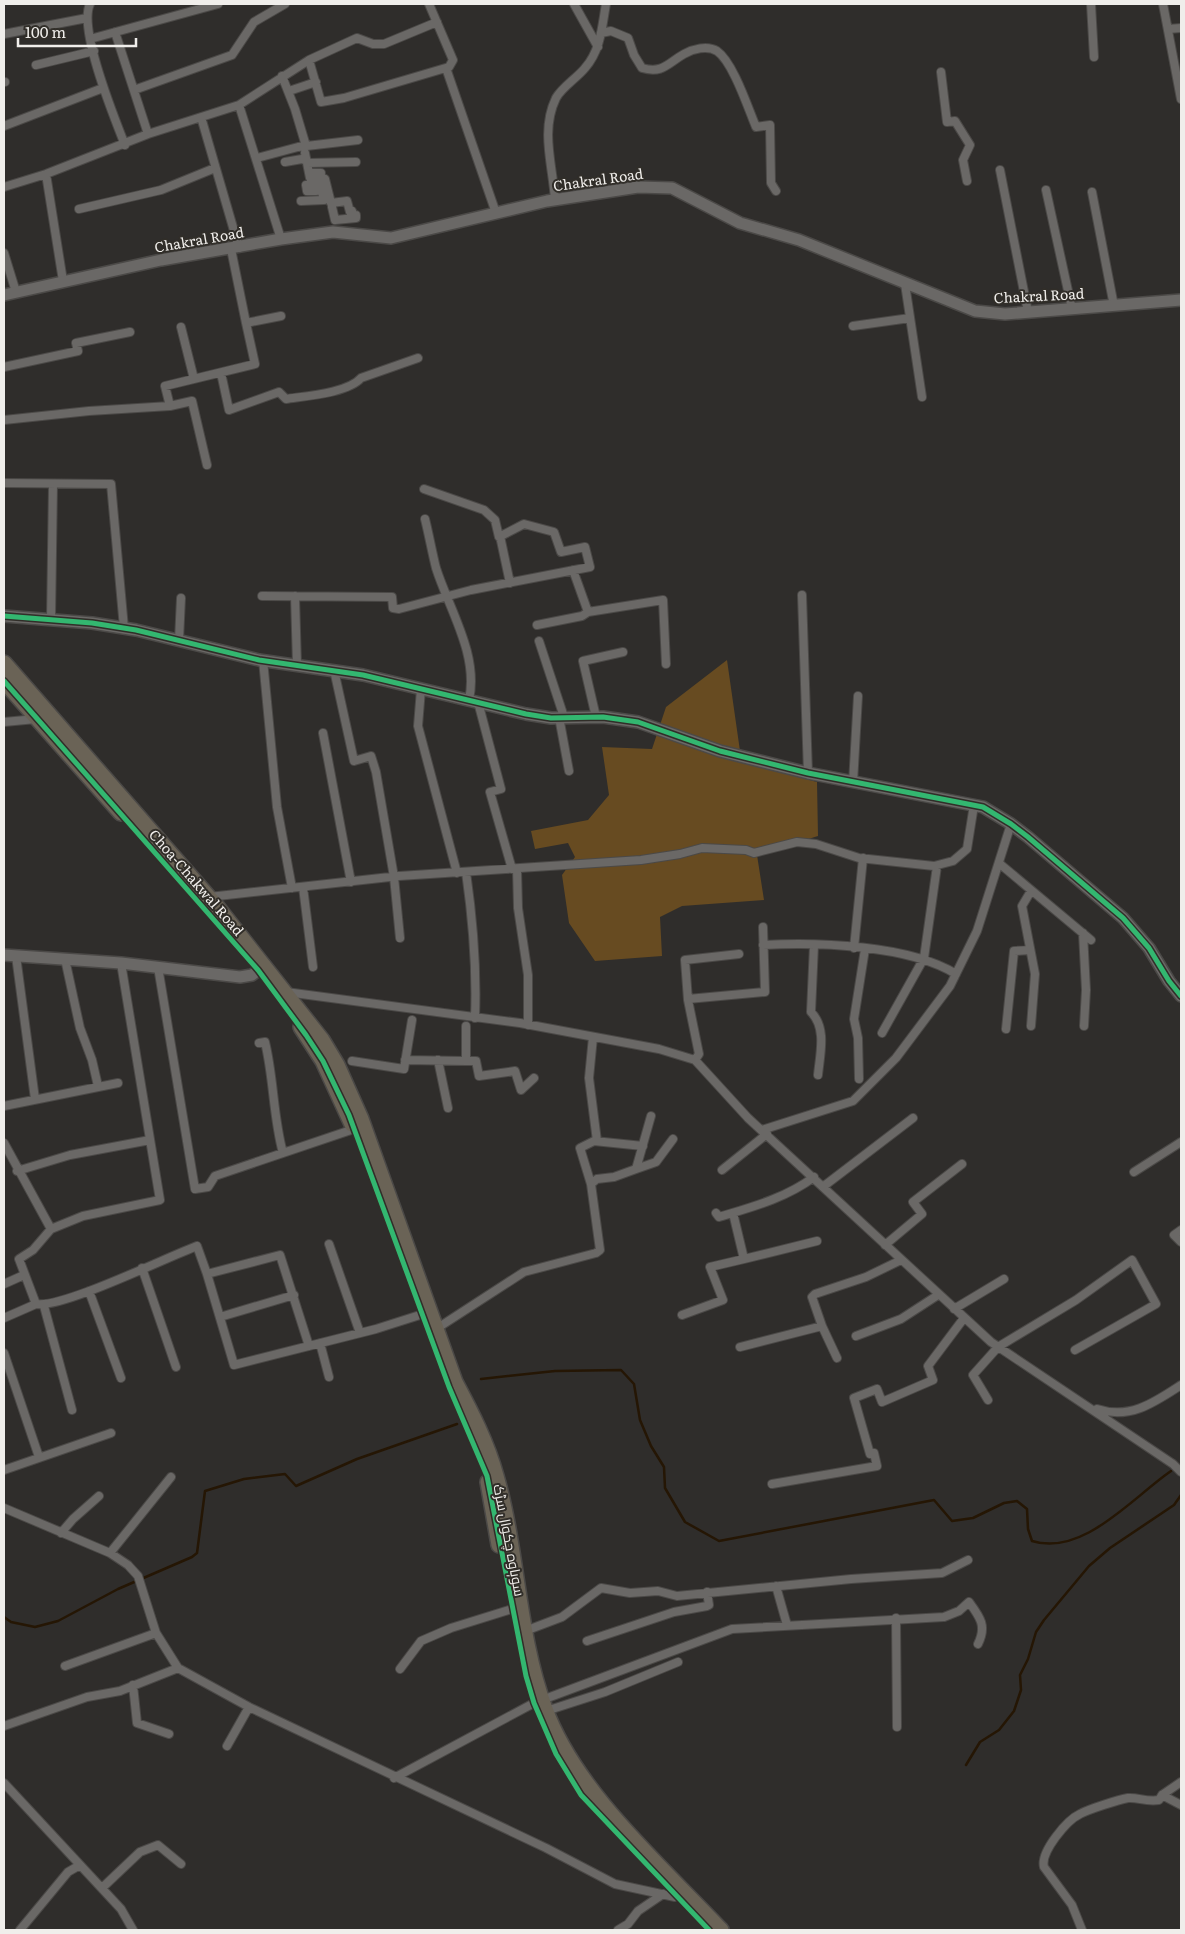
<svg xmlns="http://www.w3.org/2000/svg" width="1185" height="1934" font-family="Literata,Cairo,serif">
<rect width="100%" height="100%" fill="#2f2d2b"/>
<path fill="#674b21" d="M727 660 740 751 739 761 817 782 818 836 757 855 764 900 682 906 660 917 662 956 595 961 569 923 562 875 575 857 568 843 535 849 531 831 588 820 609 795 602 747 652 749 666 707Z"/>
<g fill="none" stroke-linecap="round" stroke-linejoin="round">
<path stroke="#251604" stroke-width="2.5" d="M481 1379 555 1371 621 1370 634 1384 640 1420 651 1446 664 1467 665 1488 685 1522 719 1541 934 1500 952 1521 973 1518 1004 1503 1017 1501 1027 1509 1028 1529 1032 1541C1083 1557 1133 1497 1171 1471
M4 1617 11 1622 35 1627 58 1621 118 1589 192 1557 197 1553 205 1491 244 1479 285 1474 296 1486 357 1459 457 1424
M966 1765 980 1742 999 1730 1014 1711 1021 1690 1020 1675 1028 1659 1036 1632 1044 1620 1089 1566 1110 1548 1174 1505 1181 1495"/>
<g stroke="#4b4947" stroke-width="10">
<path id="street" d="M90 4C78 29 114 117 125 145
M574 4 598 47
M1091 4 1094 57
M1163 4 1181 99
M1168 29 1181 28
M115 32 148 134
M601 33 611 31 628 38 634 55 642 68C663 74 668 63 684 54 693 49 707 45 717 51 733 62 748 108 756 127L770 125 771 183 776 191
M4 34 87 18
M90 39 218 4
M309 60 321 102 344 98 449 67 453 60 429 4
M36 65 94 51
M446 68 496 213
M941 72 947 122 955 121 970 145 963 160 967 181
M282 76 295 109 306 146
M4 82H5
M134 90 232 55 254 22 285 4
M289 91 316 82
M239 105 281 239
M201 117 239 248
M4 126 103 88
M305 153 310 178 323 181 325 179 331 203 347 201 350 212 352 211 353 215H356V218L335 220 332 207
M257 158 298 147 358 140
M285 162 302 159 307 161
M307 163 356 162
M1000 170 1028 312
M309 173H321
M46 174 63 281
M4 187 46 174 148 134 239 105 309 60 357 38 373 44H384L437 22
M1046 190 1072 309
M1092 192 1114 306
M555 200C553 166 540 131 556 98 562 87 577 78 585 68 601 50 602 26 606 4
M301 201 324 200 320 184 306 185 307 191H316
M79 209 161 190 215 168
M231 249 246 323 281 316
M4 253 16 292
M905 284 922 397
M853 326 910 318
M181 327 194 379
M4 367 78 351 76 343 130 332
M221 373 229 410 279 392 286 399C306 396 348 393 361 378L418 358
M170 406 165 386 255 364 246 323
M4 420 89 411 170 406 192 401 207 465
M4 483 111 484 124 628
M425 519C429 535 432 552 436 568 449 609 479 655 469 700
M500 536 510 583
M573 570 588 612 663 600 666 664
M802 595 808 773
M262 596 392 597 393 608 399 609 471 590 590 567 585 547 561 552 554 532 524 524 499 537 495 520 484 510 424 489
M295 596 297 665
M51 620 53 484
M537 625 582 616 588 612
M179 640 181 598
M539 641 564 717
M263 660 277 807 292 888
M334 670 354 761 371 756 376 772 394 877 400 938
M421 689 418 726 457 873
M478 702 501 789 490 792 512 869
M559 717 569 771
M596 717 583 661 623 652
M4 722 36 719
M323 733 351 882
M853 783 858 696
M1000 864 1091 940
M517 869 518 908 528 975V1025
M466 872C473 921 477 968 475 1018
M303 887 313 967
M209 897 399 876 641 860 680 854 702 848 746 850 754 853 797 842 816 844 859 858 934 866 953 861 967 849 974 805
M1083 933 1086 990 1084 1026
M763 945C818 942 909 945 956 974
M814 945 811 1012C827 1028 820 1054 818 1075
M854 948 863 858
M16 956 35 1099
M65 959 80 1028 92 1060 98 1086
M158 967 195 1189 208 1187 215 1176 354 1129
M286 992 520 1023 659 1049 695 1060 748 1118 991 1342 1173 1464 1181 1472
M688 999 765 992 763 927
M466 1026V1061H476L479 1076 515 1071 521 1090 534 1078
M1031 1026 1035 974 1022 906 1031 891
M1006 1029 1014 951 1030 950
M882 1033 924 958 937 866
M593 1037 589 1078 597 1141
M259 1043 265 1042C274 1079 273 1117 283 1153
M405 1060 466 1061
M438 1060 448 1108
M695 1060 699 1054 688 1000 685 960 739 954
M352 1061 404 1069 412 1020
M859 1079 858 1038 854 1019 865 949
M4 1106 118 1083
M762 1130 853 1101 896 1058 950 986 977 931 1011 824
M4 1143 51 1229
M636 1169 656 1162 673 1139
M722 1170 767 1134
M17 1171 70 1155 150 1140
M1134 1172 1181 1142
M591 1184 597 1179 614 1177 636 1169 651 1116
M824 1186 913 1118
M716 1213 719 1217C752 1207 786 1198 814 1177
M733 1213 744 1259 817 1241
M1181 1230 1174 1235 1181 1242
M329 1244 360 1333
M885 1245 922 1214 913 1202 962 1164
M142 1268 176 1367
M207 1274 234 1365 376 1329 423 1314
M4 1284 24 1275
M89 1291 121 1378
M36 1304C61 1309 165 1258 197 1246L207 1274 280 1255 309 1346
M44 1306 72 1410
M954 1309 1004 1279
M682 1315 723 1300 710 1267 744 1259
M220 1317 294 1295
M4 1318 36 1304 19 1259 33 1250 51 1229 83 1216 160 1200 121 963
M822 1326 837 1358
M436 1329 524 1272 596 1253 600 1250 591 1184 580 1148 594 1141 643 1146
M856 1336 901 1319 938 1295
M320 1343 329 1377
M740 1347 822 1326 812 1297 815 1294 866 1277 901 1260
M4 1353 39 1457
M988 1400 973 1375 998 1347 1076 1300 1132 1260 1156 1304 1075 1350
M1097 1409C1130 1420 1155 1402 1181 1385
M4 1470 111 1433
M772 1484 877 1466 874 1453 870 1454 854 1398 877 1389 882 1402 933 1380 928 1366 964 1318
M4 1508 110 1553 128 1565 138 1576 156 1633 178 1668 249 1707 546 1848 615 1884 675 1897
M61 1533 73 1519 99 1496
M110 1553 171 1477
M776 1586 787 1625
M896 1618 897 1727
M525 1631 562 1617 601 1588 630 1593 658 1591 677 1596 851 1579 942 1573 968 1560
M587 1641 674 1612 707 1606 709 1605 707 1592
M65 1666 156 1633
M400 1669 421 1641 451 1628 512 1609
M133 1685 137 1723 169 1734
M546 1711 605 1692 678 1662
M4 1726 87 1697 120 1691 178 1668
M227 1746 249 1707
M394 1778 534 1703 732 1629 944 1617 959 1611 969 1602C980 1617 987 1626 978 1644
M4 1783 121 1909 133 1930
M1162 1795 1181 1805
M102 1888 140 1852 158 1845 181 1864
M20 1930 68 1872 80 1865
M618 1930 628 1924 638 1911 663 1894
M1082 1930 1072 1905 1044 1867C1040 1852 1067 1820 1080 1814 1089 1809 1118 1800 1128 1798 1138 1797 1145 1802 1159 1800L1162 1795 1181 1782"/>
</g>
<g stroke="#4b4947" stroke-width="14">
<path id="secondary" d="M4 295 161 260 281 239 333 232 391 238 547 201 638 187 672 188 740 223 799 240 975 311 1005 314 1181 300
M4 616 92 623 136 630 259 660 363 675 526 714 551 718 603 717 638 722 720 751 808 773 983 807 1011 824 1028 837 1123 918 1149 948 1169 981 1181 996
M4 955 121 963 240 977 252 975 265 965"/>
</g>
<g stroke="#4b4947" stroke-width="18">
<path id="highway" d="M4 663 218 908 322 1040 337 1065 361 1119 455 1382C471 1412 487 1443 496 1476 518 1552 517 1634 545 1709 576 1793 661 1866 721 1930
M4 681 121 813
M301 1027 323 1061 352 1124
M488 1482 499 1545"/>
</g>
<use href="#street" stroke="#6a6866" stroke-width="8"/>
<use href="#secondary" stroke="#6a6866" stroke-width="11"/>
<use href="#highway" stroke="#6a6356" stroke-width="15"/>
<g stroke="#312e29" stroke-width="8">
<path id="cycleway" d="M4 616 92 623 136 630 259 660 363 675 526 714 551 718 603 717 638 722 720 751 808 773 983 807 1011 824 1028 837 1123 918 1149 948 1169 981 1181 996
M4 681 258 970 306 1035 323 1061 349 1115 449 1387 487 1476 526 1676 534 1703 556 1754 581 1795 709 1930"/>
</g>
<use href="#cycleway" stroke="#33b770" stroke-width="5"/>
</g>
<g text-anchor="middle" dominant-baseline="central" stroke-width="4" stroke-linejoin="round" paint-order="stroke">
<g font-size="14" fill="#f0eeeb" stroke="#312e29">
<text transform="translate(598 179) rotate(-8)">Chakral Road</text>
<text transform="translate(199 239) rotate(-10)">Chakral Road</text>
<text transform="translate(1039 295) rotate(-3)">Chakral Road</text>
<text transform="translate(197 882) rotate(49)">Choa-Chakwal Road</text>
<text transform="translate(510 1540) rotate(79)">سوہاوہ چکوال سڑک</text>
</g>
</g>
<rect width="1185" height="1934" fill="none" stroke="#f0eeeb" stroke-width="10"/>
<path d="M18 38v8h118v-8" fill="none" stroke="#f0eeeb" stroke-width="2.5"/>
<text x="25" y="38" font-size="15" fill="#f0eeeb" stroke="#312e29" stroke-width="4" paint-order="stroke">100 m</text>
</svg>
